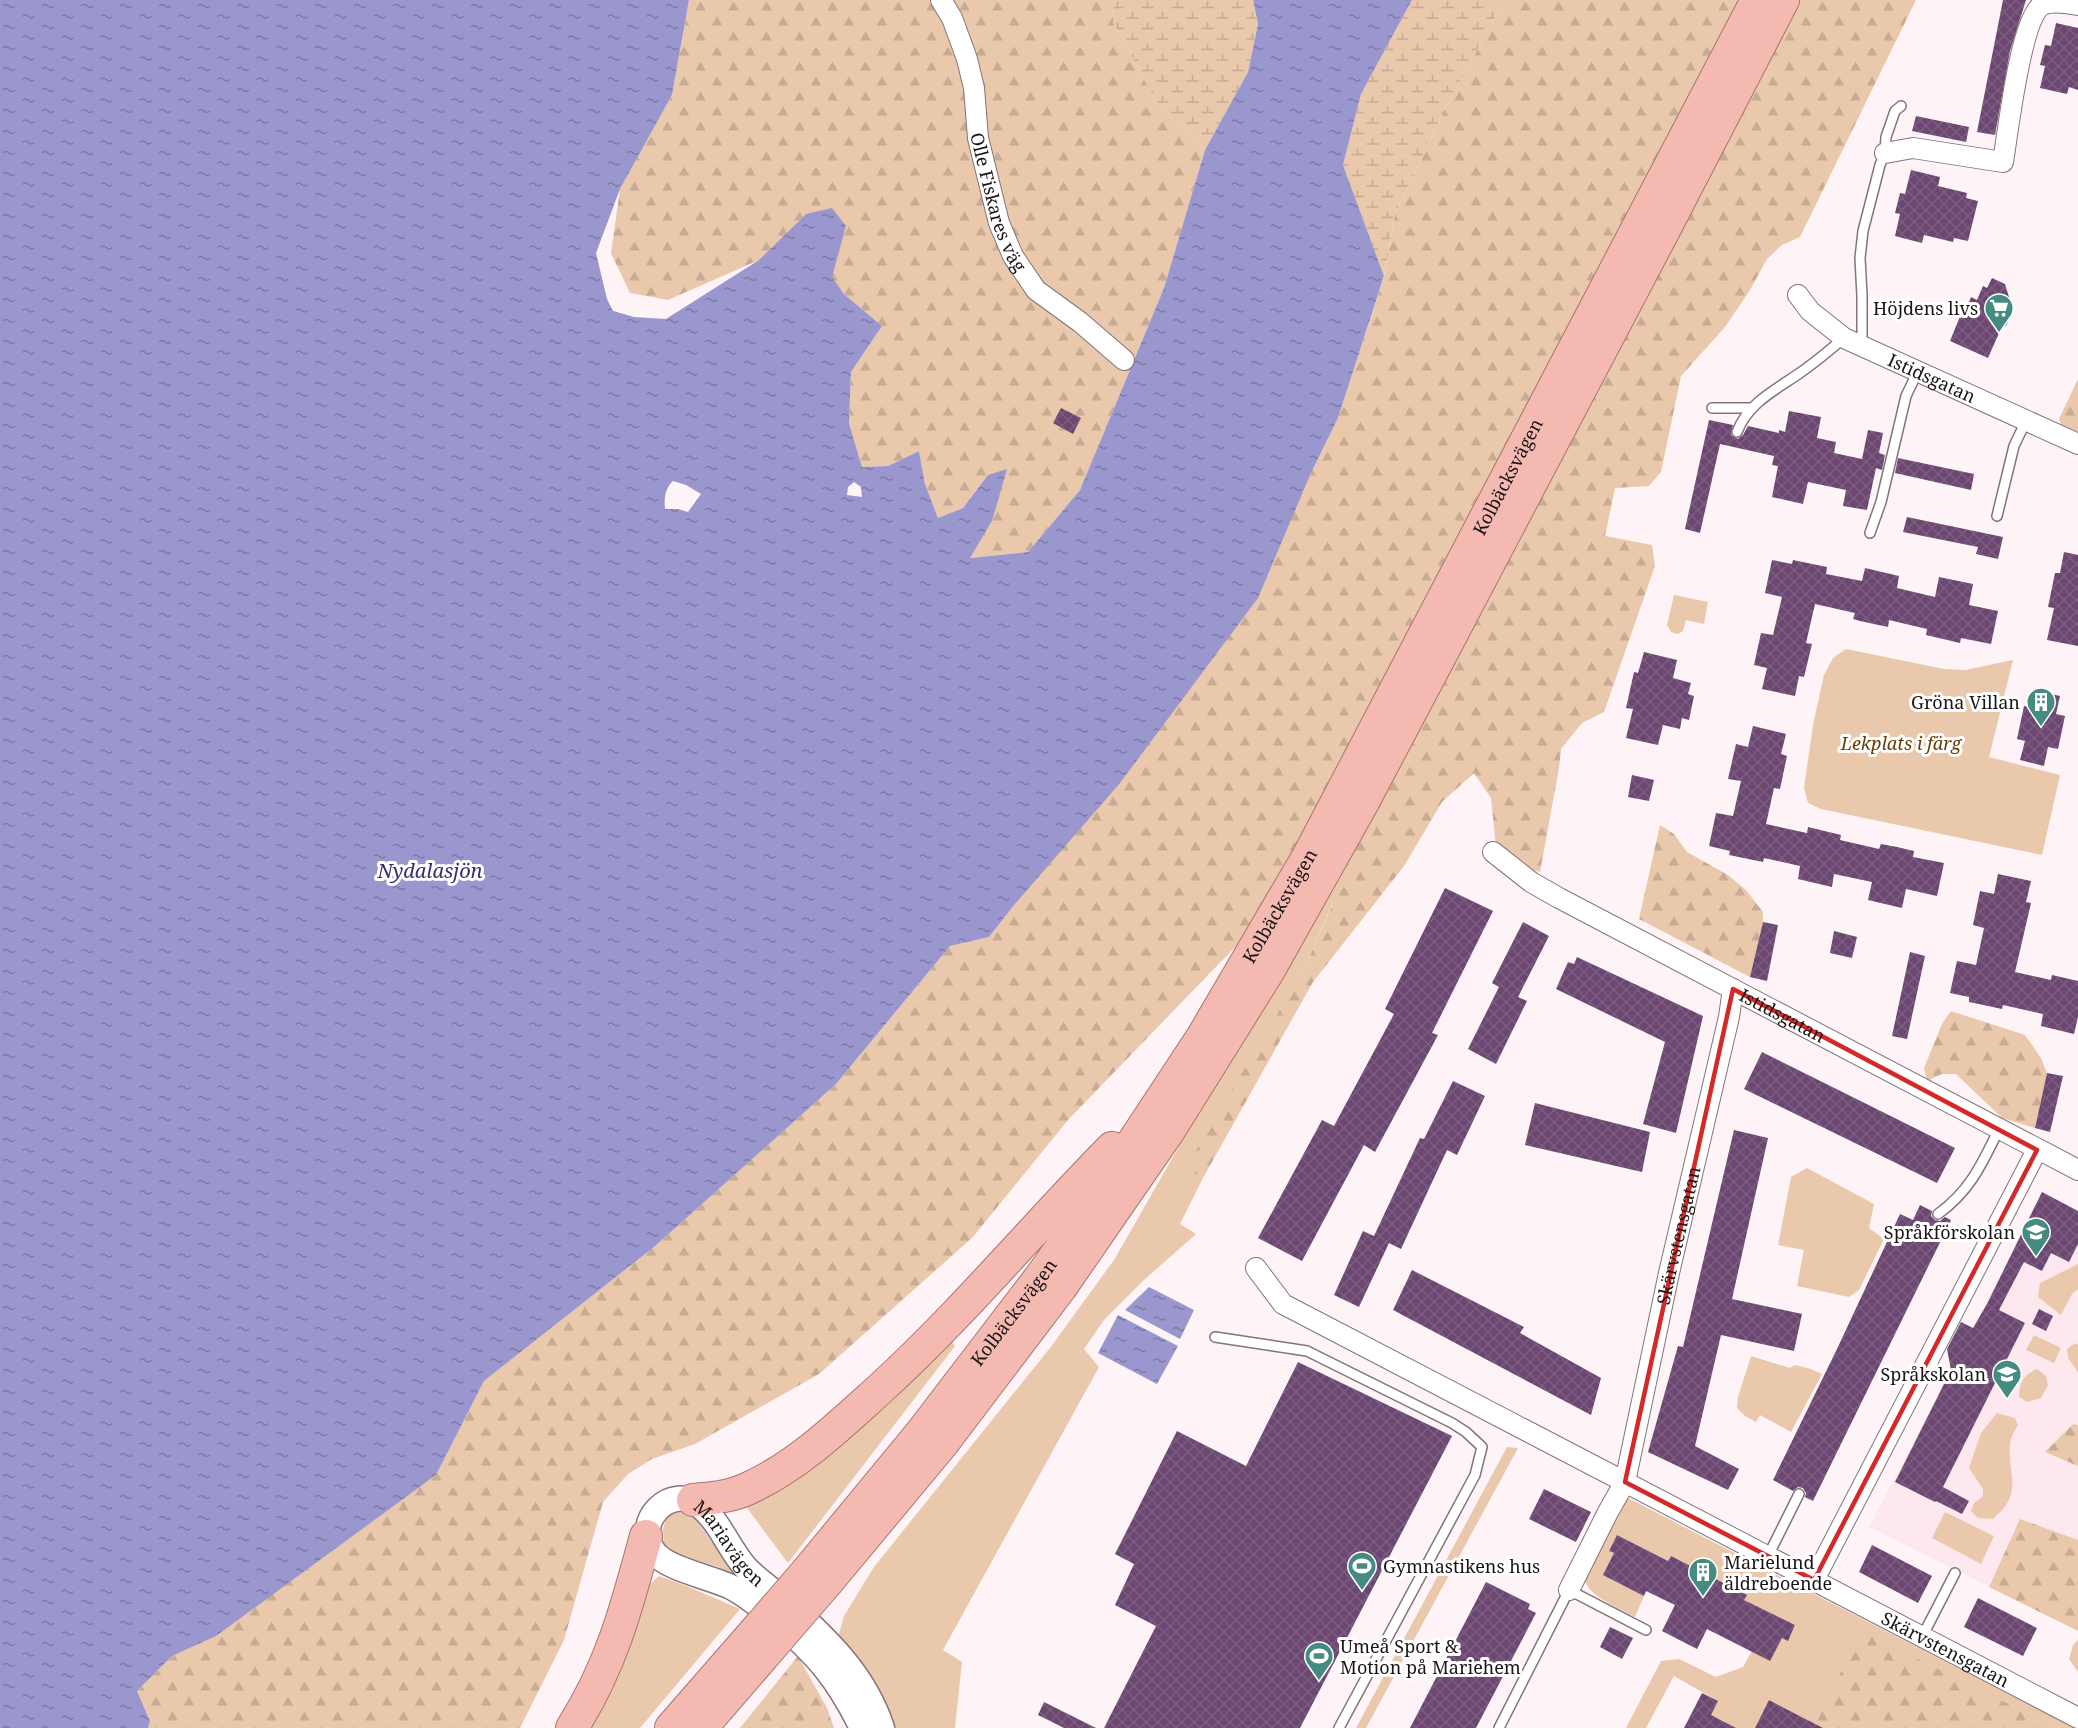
<svg xmlns="http://www.w3.org/2000/svg" width="2078" height="1728" font-family="'Noto Serif',serif">
<defs>
<pattern id="forest-firs" width="22" height="20" patternUnits="userSpaceOnUse" patternTransform="scale(1.5)"><rect width="22" height="20" fill="#e9c8ab"/><path d="M5 1l3.5 6h-7zM16 11l3.5 6h-7z" fill="#c7ab92"/></pattern>
<pattern id="wetland-marsh" width="20" height="14" patternUnits="userSpaceOnUse" patternTransform="scale(1.5)"><rect width="20" height="14" fill="#e9c8ab"/><path d="M1 5h8M5 5V1M11 12h8M15 12V8" fill="none" stroke="#c7ab92"/></pattern>
<pattern id="water-ripples" width="26" height="14" patternUnits="userSpaceOnUse" patternTransform="scale(1.5)"><rect width="26" height="14" fill="#9a97ce"/><path d="M2 4q2-2 4 0t4 0M15 11q2-2 4 0t4 0" fill="none" stroke="#7d7aa6"/></pattern>
<pattern id="building-cross-hatch" width="8" height="8" patternUnits="userSpaceOnUse" patternTransform="scale(1.5)"><rect width="8" height="8" fill="#6b4771"/><path d="M0 0l8 8M0 8l8-8" fill="none" stroke="#7b5e7f"/></pattern>
</defs>
<rect width="100%" height="100%" fill="#fef3f7"/>
<path fill="#fee8f0" d="M2042 1192 2078 1211V1631L1869 1527 2002 1272Z"/>
<path fill="#e9c8ab" d="M1674 595 1708 602 1704 624 1686 620 1683 631 1678 634 1671 632 1667 625Z
M1846 649 1944 669 1965 670 2013 660 1989 757 2060 775 2042 855 1821 809 1808 803 1804 788 1813 725 1824 675 1833 658Z
M1322 897 1333 902 1305 967 1186 1169 1203 1178 1180 1224 1196 1234 1144 1280 1104 1320 1084 1349 1099 1367 943 1650 962 1662 955 1728H882L835 1648 844 1616 874 1567 1050 1348 1114 1260Z
M1807 1168 1874 1204 1869 1228 1884 1239 1859 1290 1849 1297 1797 1286 1804 1250 1778 1245 1791 1177Z
M2078 1264V1289L2072 1294 2061 1315 2038 1297 2040 1283Z
M2034 1335 2061 1348 2054 1363 2026 1350Z
M949 1337 955 1346 788 1563 744 1504Z
M2075 1343 2078 1345V1372L2068 1358 2067 1349Z
M1751 1356 1790 1368 1795 1365 1811 1369 1822 1374 1791 1432 1760 1415 1756 1422 1745 1416 1737 1408 1738 1397Z
M2037 1369 2046 1376 2048 1385 2041 1398 2027 1402 2019 1397C2019 1382 2024 1375 2037 1369Z
M1997 1413 2015 1418 2018 1425C2015 1430 2011 1437 2010 1443 2007 1476 2025 1492 1993 1519L1978 1518 1971 1511 1974 1503 1983 1496V1489L1969 1468 1981 1433Z
M1507 1447 1518 1448 1366 1728H1356Z
M1626 1497 2074 1728H2057L1862 1632 1812 1728 1808 1720 1769 1700 1755 1728H1731L1732 1726 1717 1718 1704 1728 1718 1701 1674 1676 1646 1728H1626L1661 1661 1679 1659 1716 1677 1743 1667 1752 1651 1782 1638 1788 1640 1795 1626 1744 1600 1746 1595 1671 1556 1668 1561 1617 1535 1609 1551 1614 1553 1644 1596 1635 1617C1621 1609 1588 1596 1585 1580Z
M678 1511 693 1515 711 1541 744 1579 716 1566 675 1554 664 1544 663 1529 667 1516Z
M1945 1512 1994 1536 1981 1564 1932 1538Z
M659 1576 684 1585 740 1609 640 1728H590L608 1693 648 1586Z
M2078 1640V1672L2069 1659 2073 1645Z"/>
<path fill="url(#forest-firs)" d="M689 0H1114L1113 22 1157 103 1205 150 1164 288 1080 490 1028 552 969 558 992 521 988 475 963 508 938 518 925 484 919 451 888 466 862 467 849 423 851 372 882 326 844 294 831 277 846 226 806 214 759 260 668 300 630 293 611 253 620 189 672 95Z
M1505 0H1916L1800 237 1782 245 1767 259 1750 290 1725 327 1681 376 1661 472 1649 486 1615 488 1605 536 1652 545 1655 566 1604 712 1582 723 1561 749 1559 768 1540 872 1520 867 1496 847 1491 798 1474 773 1442 802 1404 866 1313 982 1203 1178 1185 1169 1305 967 1333 903 1296 884 1068 1120 973 1237 819 1374 695 1444 652 1459 628 1474 603 1502 564 1640 520 1728H148L150 1721 137 1691 172 1656 216 1635 436 1475 484 1381 654 1247 836 1084 950 946 989 937 1015 904 1310 475 1338 418 1384 277 1395 214 1444 110Z
M2078 379V432L2061 425 2059 419Z
M1660 825 1674 834 1687 852 1728 875 1746 890 1763 912V922L1750 977 1639 919Z
M1951 1011 2025 1035 2041 1058 2047 1073 2035 1128 2002 1118 1956 1074H1942L1927 1081 1924 1068 1942 1024Z
M2073 1424 2078 1425V1466L2045 1452Z
M2020 1519 2078 1540V1631L1989 1587Z
M1862 1631 2057 1728H1812Z
M798 1656 827 1708 834 1728H740Z"/>
<path fill="url(#wetland-marsh)" d="M1114 0H1253L1258 24 1248 72 1205 150 1157 103 1113 22Z
M1412 0H1505L1444 110 1395 214 1384 276 1343 165 1361 94Z"/>
<path fill="url(#water-ripples)" fill-rule="evenodd" d="M0 0H689L672 95 620 189 596 253 607 299 613 311 634 317 666 319 759 260 806 214 832 208 846 226 832 277 844 294 882 326 851 372 849 423 862 467 888 466 919 451 925 484 938 518 963 508 988 475 1007 469 992 521 970 558 1028 552 1080 490 1164 288 1205 150 1248 72 1258 24 1253 0H1412L1361 94 1343 165 1384 276 1338 418 1310 475 1258 598 1120 783 1015 904 989 937 950 946 836 1084 654 1247 484 1381 436 1475 216 1636 172 1656 137 1691 150 1721 148 1728H0ZM673 481 686 485 701 494 688 512 678 509H665C664 498 665 488 673 481ZM854 482 861 487 862 497 847 495 848 487Z
M1149 1287 1194 1310 1180 1339 1125 1310Z
M1118 1315 1178 1346 1157 1384 1098 1353Z"/>
<path fill="url(#building-cross-hatch)" d="M2003 0H2026L2010 51 1995 135 1977 132Z
M2056 23 2078 28V90L2069 87 2067 94 2040 88 2045 66 2040 65 2045 45 2051 46Z
M1916 116 1969 127 1966 142 1912 131Z
M1911 170 1940 177 1938 186 1967 193 1966 198 1978 201 1968 241 1954 238 1953 242 1924 235 1922 243 1895 236 1900 214 1895 213 1900 193 1905 194Z
M1992 278 2005 284 2013 310 2006 326 2003 324 1988 358 1950 341 1965 304 1968 305 1971 297 1977 300 1983 286 1987 288Z
M1061 408 1081 418 1073 434 1053 423Z
M1789 411 1821 417 1817 438 1836 442 1834 453 1862 459 1868 430 1883 433 1879 453 1885 455 1882 470 1876 468 1867 510 1843 506 1846 490 1808 482 1803 504 1772 497 1778 466 1772 465 1774 456 1720 444 1700 533 1685 529 1709 420 1733 425 1731 435 1738 439 1743 435 1748 426 1779 433V430L1785 432Z
M1898 458 1974 474 1971 490 1895 473Z
M1907 517 2003 537 1998 559 1976 554 1978 547 1903 532Z
M2064 552 2078 555V646L2047 640 2054 608 2048 607 2055 573H2060Z
M1772 560 1792 564 1793 560 1827 567 1826 574 1862 581 1865 568 1899 576 1897 588 1935 597 1939 577 1973 584 1969 605 1998 611 1991 644 1961 638 1960 643 1926 635 1927 629 1889 620 1888 627 1860 621 1853 619 1855 613 1815 604 1806 643 1812 644 1804 677 1799 676 1795 696 1762 689 1767 668 1754 665 1761 633 1773 635 1782 597 1765 593Z
M1644 652 1677 660 1673 678 1691 683 1688 694 1694 696 1689 720 1682 718 1680 729 1663 725 1658 745 1626 738 1633 709 1626 708 1634 672 1638 673Z
M2036 691 2060 696 2056 714 2065 716 2058 749 2048 747 2044 766 2020 760 2025 741 2017 739 2024 706 2032 708Z
M1753 726 1786 734 1781 754 1787 756 1780 789 1774 788 1766 824 1807 833 1808 827 1841 835 1840 840 1879 849 1881 844 1897 847 1914 851 1913 857 1944 863 1937 896 1906 889 1902 908 1868 900 1872 882 1834 874 1832 887 1798 879 1800 866 1764 858 1763 862 1729 855 1730 851 1709 846 1716 813 1733 816 1741 781 1728 779 1736 744 1748 747Z
M1632 775 1654 780 1649 801 1628 797Z
M1998 874 2031 881 2026 902 2031 903 2015 972 2051 980 2052 975 2078 981V1017L2074 1034 2041 1026 2043 1014 2003 1005 2002 1009 1969 1002V997L1950 993 1957 961 1976 965 1984 928 1973 925 1980 891 1994 894Z
M1445 888 1493 911 1432 1033 1438 1035 1375 1152 1364 1145 1302 1261 1258 1238 1322 1120 1334 1126 1394 1014 1385 1009Z
M1523 922 1549 936 1518 997 1527 1001 1496 1064 1468 1049 1499 987 1492 983Z
M1763 922 1778 925 1767 981 1750 977Z
M1834 931 1857 937 1852 958 1830 953Z
M1910 952 1925 956 1907 1039 1892 1036Z
M1577 957 1703 1016 1676 1133 1643 1124 1665 1042 1556 989 1568 962 1574 964Z
M1762 1052 1955 1148 1937 1183 1744 1089Z
M2047 1073 2063 1076 2050 1132 2035 1128Z
M1453 1081 1485 1096 1457 1155 1447 1150 1401 1249 1389 1243 1359 1307 1334 1295 1363 1231 1374 1236 1420 1138 1424 1139Z
M1535 1103 1650 1132 1642 1172 1525 1145Z
M1734 1130 1768 1138 1732 1299 1802 1314 1794 1351 1721 1335 1695 1446 1739 1469 1728 1490 1648 1452 1678 1346 1683 1347Z
M2042 1192 2078 1211V1244L2069 1262 2051 1253 2042 1271 2024 1262 1999 1310 2025 1323 1943 1487 1969 1501 1962 1514 1936 1501 1935 1502 1895 1482 1951 1370 1947 1349 1961 1322 1973 1328 1987 1304Z
M1920 1205 1932 1211 1931 1216 1935 1220 1940 1221 1945 1217 1951 1220 1813 1501 1805 1497 1806 1493 1803 1488 1798 1487 1793 1491 1773 1480 1837 1349 1900 1214 1913 1220Z
M1412 1270 1524 1327 1520 1333 1601 1378 1591 1415 1393 1310Z
M2039 1309 2053 1316 2046 1331 2032 1324Z
M1298 1362 1452 1436 1300 1728H1104L1156 1626 1115 1605 1134 1564 1115 1554 1177 1431 1246 1466Z
M1544 1489 1591 1512 1576 1542 1529 1519Z
M1617 1535 1668 1561 1671 1556 1747 1595 1744 1600 1795 1625 1788 1641 1782 1638 1770 1661 1707 1629 1697 1649 1662 1631 1675 1605 1646 1591 1644 1596 1603 1575 1614 1553 1609 1551Z
M1872 1545 1932 1576 1918 1603 1859 1572Z
M1486 1582 1530 1604 1528 1609 1536 1613 1476 1728H1410Z
M1978 1598 2037 1628 2023 1656 1964 1627Z
M1610 1627 1633 1638 1622 1659 1600 1647Z
M1702 1693 1718 1701 1711 1715 1736 1728H1684Z
M1769 1700 1823 1728H1755Z
M1044 1702 1096 1728H1064L1038 1715Z"/>
<g fill="none" stroke-linecap="round" stroke-linejoin="round">
<g stroke="#847479" stroke-width="12">
<path id="service" d="M1862 346V296L1860 258 1863 231 1880 165 1885 153 1886 137 1895 111 1901 106
M1712 408H1751
M1737 432C1749 401 1778 389 1804 370 1818 360 1831 349 1844 338
M1997 516 2014 446 2026 421
M1870 533 1881 502 1906 396 1918 371
M1938 1214C1970 1191 1982 1164 1999 1129
M1215 1337 1307 1351 1452 1423 1466 1432 1482 1447 1475 1475 1339 1728
M1768 1556 1799 1494
M1922 1637 1955 1573
M1499 1728 1569 1590 1646 1630"/>
</g>
<g stroke="#847479" stroke-width="22">
<g id="minor">
<path id="s1" d="M941 0 952 18 967 59 974 88 978 138 999 223 1013 256 1036 290 1080 322 1124 360"/>
<path d="M1885 153 1913 148 2003 162C2008 133 2020 20 2042 5 2052 0 2067 3 2078 5"/>
<path id="s2" d="M1798 295 1810 311 1844 338 2078 444"/>
<path id="s3" d="M1493 852 1531 882 1559 898 2078 1170"/>
<path id="s4" d="M1256 1268 1283 1304 2078 1718"/>
<path d="M1814 1580 2037 1150"/>
<path id="s5" d="M1569 1590 1608 1512 1625 1482 1669 1273 1729 1017 1733 989"/>
</g>
</g>
<g stroke="#847479" stroke-width="27">
<g id="tertiary">
<path id="s6" d="M862 1728C838 1679 817 1654 775 1619 762 1608 747 1595 731 1587 711 1577 666 1569 654 1552 632 1521 672 1482 700 1506 720 1522 729 1549 746 1568 757 1580 771 1589 784 1600 825 1638 864 1673 882 1728"/>
</g>
</g>
<g stroke="#a6756e" stroke-width="34">
<g id="trunk">
<path d="M693 1500C711 1498 730 1497 747 1489 798 1466 840 1425 881 1388 963 1313 1034 1227 1112 1148"/>
<path id="s7" d="M810 1568 922 1432 1042 1275 1095 1200 1203 1036 1309 855 1757 0"/>
<path d="M828 1581 942 1444 1061 1287 1168 1132 1269 970 1362 804 1438 660 1664 230 1783 0"/>
<path d="M572 1728C612 1665 627 1606 646 1536"/>
<path d="M671 1728 760 1626"/>
<path d="M701 1728 777 1640"/>
</g>
</g>
<use href="#service" stroke="#fff" stroke-width="9"/>
<use href="#minor" stroke="#fff" stroke-width="20"/>
<use href="#tertiary" stroke="#fff" stroke-width="24"/>
<use href="#trunk" stroke="#f4bab2" stroke-width="32"/>
<g stroke="#a6756e" stroke-width="34" stroke-linecap="butt">
<path id="trunk-bridge" d="M760 1626 810 1568
M777 1640 828 1581"/>
</g>
<use href="#trunk-bridge" stroke="#f4bab2" stroke-width="32"/>
</g>
<path fill="none" stroke="#d62828" stroke-width="4.5" stroke-linejoin="round" d="M1733 989 2037 1150 1814 1580 1625 1482Z"/>
<defs>
<g id="supermarket-pin" transform="scale(1.5)"><path d="M0 17L-7.5 6A9.5 9.5 0 1 1 7.5 6Z" fill="#458b81" stroke="#fff"/><path d="M-6-5.5h2.5l.6 2H6L4.5 2H-2.5L-4.4-4H-6ZM-1.5 3.2a1.3 1.3 0 1 0 .1 0ZM3 3.2a1.3 1.3 0 1 0 .1 0Z" fill="#fff"/></g>
<g id="building-pin" transform="scale(1.5)"><path d="M0 17L-7.5 6A9.5 9.5 0 1 1 7.5 6Z" fill="#458b81" stroke="#fff"/><path d="M-4-6H4V6H1V3H-1V6H-4ZM-2.5-4.3h1.7v1.8h-1.7ZM.8-4.3h1.7v1.8H.8ZM-2.5-1h1.7V.8h-1.7ZM.8-1h1.7V.8H.8Z" fill="#fff"/></g>
<g id="school-pin" transform="scale(1.5)"><path d="M0 17L-7.5 6A9.5 9.5 0 1 1 7.5 6Z" fill="#458b81" stroke="#fff"/><path d="M0-5L7-2L0 1L-7-2ZM-4 1L0 2.5L4 1V4Q0 6-4 4Z" fill="#fff"/></g>
<g id="stadium-pin" transform="scale(1.5)"><path d="M0 17L-7.5 6A9.5 9.5 0 1 1 7.5 6Z" fill="#458b81" stroke="#fff"/><path d="M0-5a6.5 5 0 1 0 0 10a6.5 5 0 1 0 0-10ZM-3.5-1.8h7v3.6h-7Z" fill="#fff"/></g>
</defs>
<g fill-rule="evenodd">
<use href="#supermarket-pin" x="1999" y="308"/>
<use href="#building-pin" x="2041" y="702"/>
<use href="#school-pin" x="2036" y="1232"/>
<use href="#school-pin" x="2007" y="1374"/>
<use href="#stadium-pin" x="1362" y="1566"/>
<use href="#building-pin" x="1703" y="1572"/>
<use href="#stadium-pin" x="1319" y="1656"/>
</g>
<g text-anchor="middle" dominant-baseline="central" stroke-width="6" stroke-linejoin="round" paint-order="stroke">
<g font-size="18" fill="#1a1416" stroke="#fff">
<text stroke="none"><textPath href="#s1" startOffset="212">Olle Fiskares väg</textPath></text>
<text stroke="none"><textPath href="#s2" startOffset="160">Istidsgatan</textPath></text>
<text stroke="none"><textPath href="#s7" startOffset="1299">Kolbäcksvägen</textPath></text>
<text stroke="none"><textPath href="#s7" startOffset="813">Kolbäcksvägen</textPath></text>
<text stroke="none"><textPath href="#s3" startOffset="333">Istidsgatan</textPath></text>
<text stroke="none"><textPath href="#s5" startOffset="374">Skärvstensgatan</textPath></text>
<text stroke="none"><textPath href="#s7" startOffset="327">Kolbäcksvägen</textPath></text>
<text stroke="none"><textPath href="#s6" startOffset="422">Mariavägen</textPath></text>
<text stroke="none"><textPath href="#s4" startOffset="792">Skärvstensgatan</textPath></text>
</g>
<g font-size="18" fill="#1a1416" stroke="#fff" text-anchor="end">
<text x="1978" y="308">Höjdens livs</text>
<text x="2020" y="702">Gröna Villan</text>
<text x="2015" y="1232">Språkförskolan</text>
<text x="1986" y="1374">Språkskolan</text>
<text x="1724" y="1562" text-anchor="start">Marielund<tspan x="1724" dy="21">äldreboende</tspan></text>
<text x="1383" y="1566" text-anchor="start">Gymnastikens hus</text>
<text x="1340" y="1646" text-anchor="start">Umeå Sport &amp;<tspan x="1340" dy="21">Motion på Mariehem</tspan></text>
</g>
<g font-size="18" font-style="italic" fill="#693c07" stroke="#fff">
<text x="1901" y="743">Lekplats i färg</text>
</g>
<g font-size="20" font-style="italic" fill="#382d6f" stroke="#fff">
<text x="430" y="870">Nydalasjön</text>
</g>
</g>
</svg>
